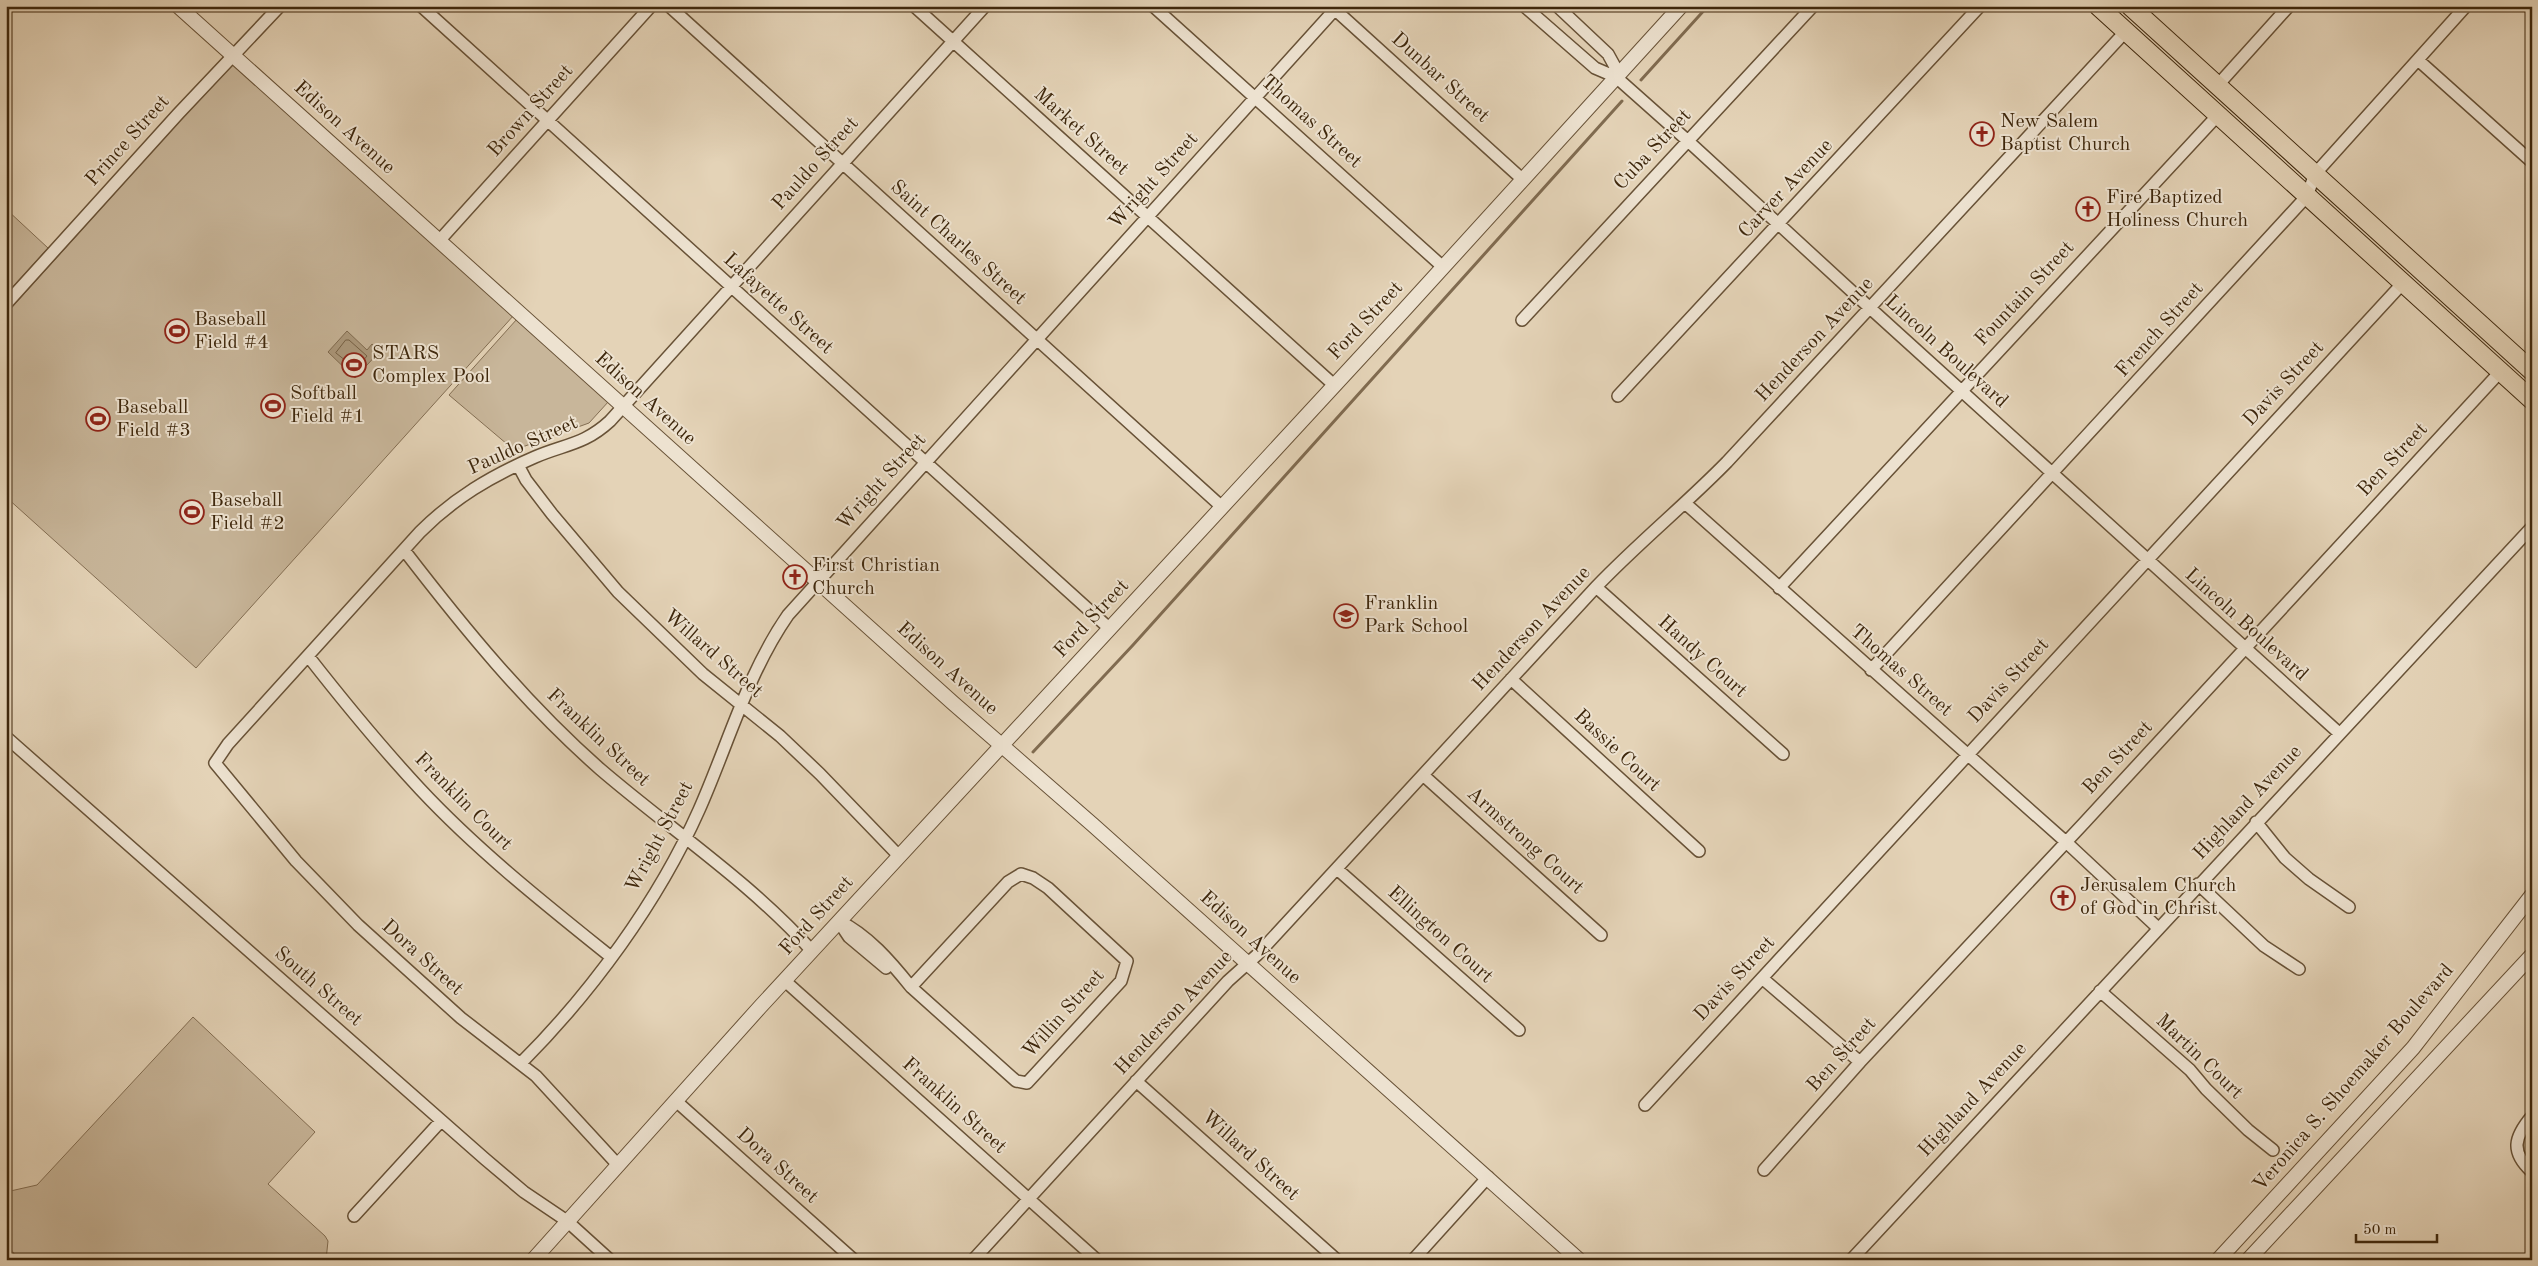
<svg xmlns="http://www.w3.org/2000/svg" width="2538" height="1266" font-family="'Old Standard TT',serif">
<rect width="100%" height="100%" fill="#e4d3b7"/>
<filter id="stains"><feTurbulence type="fractalNoise" baseFrequency=".004" numOctaves="4"/><feColorMatrix values="0 0 0 0 .2 0 0 0 0 .09 0 0 0 0 .02 0 0 0 .5 -.17"/></filter>
<radialGradient id="worn" r=".72"><stop offset=".6" stop-color="#630" stop-opacity="0"/><stop offset="1" stop-color="#630" stop-opacity=".3"/></radialGradient>
<path fill="#c8b69a" stroke="#836e53" d="M233 62 514 315 196 668 6 497V314Z
M6 209 48 248 6 294Z
M517 319 609 401 589 423 514 450 449 395Z
M193 1017 315 1132 268 1184 325 1236 328 1241 326 1260H18L11 1249V1207L6 1192 37 1185Z"/>
<path fill="#ac997d" stroke="#806b50" d="M347 331 367 350 372 344 380 351 355 378 328 352Z"/>
<g fill="none" stroke-linecap="round" stroke-linejoin="round">
<path stroke="#756044" stroke-width="1" d="M346 340H349L367 356 356 369 336 353Z"/>
<path stroke="#806b50" stroke-width="3" d="M1641 80 1708 6
M1033 752 1133 645 1622 101"/>
<g stroke="#685237" stroke-width="14">
<path id="minor" d="M421 6 1110 629
M669 6 1222 507
M914 6 1334 385
M1153 6 1443 267
M1331 6 1522 179
M1524 6 1595 68 1616 77 1688 141 1870 308 2339 733
M1557 6 1608 54 1619 74
M2418 60 2532 162
M2217 86 2289 6
M439 241 651 6
M6 304 178 114 280 6
M1522 320 1813 6
M1618 396 1980 6
M518 465 526 480 552 514 618 592 703 674 780 736 820 774 899 856
M1685 503 2066 842 2158 928
M404 550C464 628 526 704 600 769 671 830 749 881 812 951
M1596 587 1783 754
M1779 588 2218 115
M308 656C344 702 381 747 420 789 478 851 545 904 611 957
M1871 670 2307 196 2315 174 2466 6
M1511 679 1699 851
M6 737 485 1159 524 1192 567 1221 610 1260
M1423 775 1601 935
M2256 822 2285 858 2309 879 2349 907
M1337 869 1519 1030
M1021 874 1033 878 1048 888 1127 961 1121 981 1027 1083 1016 1081 911 987 1008 882Z
M2198 884 2264 946 2299 969
M839 921C868 935 891 962 911 987
M839 922 849 937 886 968
M1762 978 1860 1062
M785 981 1097 1260
M2100 991 2190 1070 2206 1089 2248 1130 2273 1150
M521 1063C591 993 658 902 699 810 728 745 747 674 788 615L1338 6
M1136 1081 1337 1260
M676 1101 854 1260
M1645 1105 2402 284
M2532 1116C2514 1137 2510 1152 2532 1172
M618 1165 536 1076 461 1018 358 925 296 861 215 763 228 744 420 532C454 498 491 476 535 457 565 444 584 445 610 421L985 6
M1764 1170 1860 1062 2084 823 2500 372
M354 1216 441 1121
M973 1260 1228 981 1257 955 1596 587C1638 543 1685 505 1727 462L2126 31
M1413 1260 1488 1177
M1851 1260 2532 527"/>
</g>
<g stroke="#685237" stroke-width="16">
<path id="tertiary" d="M178 6 953 703 1093 825 1579 1260
M533 1260 760 1007 1405 309 1681 6
M2218 1260 2413 1048 2532 895
M2248 1260 2532 955"/>
</g>
<g stroke="#3e270c" stroke-width="20">
<path id="primary" d="M2098 6 2532 400
M2130 6 2532 371"/>
</g>
<use href="#minor" stroke="#ede2d0" stroke-width="11"/>
<use href="#tertiary" stroke="#ede2d0" stroke-width="14"/>
<use href="#primary" stroke="#e4d3b7" stroke-width="18"/>
</g>
<defs>
<g id="church-ring" transform="scale(1.25)"><circle r="9.5" fill="#ede2d0" stroke="#8f2418" stroke-width="1.5"/><path d="M-1.2-6h2.4v3.5h3.3v2.4h-3.3V6h-2.4V-.1h-3.3v-2.4h3.3Z" fill="#8f2418"/></g>
<g id="stadium-ring" transform="scale(1.25)"><circle r="9.5" fill="#ede2d0" stroke="#8f2418" stroke-width="1.5"/><path d="M0-5a6.5 5 0 1 0 0 10a6.5 5 0 1 0 0-10ZM-3.5-1.8h7v3.6h-7Z" fill="#8f2418"/></g>
<g id="school-ring" transform="scale(1.25)"><circle r="9.5" fill="#ede2d0" stroke="#8f2418" stroke-width="1.5"/><path d="M0-5L7-2L0 1L-7-2ZM-4 1L0 2.5L4 1V4Q0 6-4 4Z" fill="#8f2418"/></g>
</defs>
<g fill-rule="evenodd">
<use href="#church-ring" x="1982" y="134"/>
<use href="#church-ring" x="2088" y="209"/>
<use href="#stadium-ring" x="177" y="331"/>
<use href="#stadium-ring" x="354" y="365"/>
<use href="#stadium-ring" x="273" y="406"/>
<use href="#stadium-ring" x="98" y="419"/>
<use href="#stadium-ring" x="192" y="512"/>
<use href="#church-ring" x="795" y="577"/>
<use href="#school-ring" x="1346" y="616"/>
<use href="#church-ring" x="2063" y="898"/>
</g>
<g text-anchor="middle" dominant-baseline="central" stroke-width="4" stroke-linejoin="round" paint-order="stroke">
<g font-size="20" fill="#3e270c" stroke="#ede2d0">
<text transform="translate(1440 78) rotate(42)">Dunbar Street</text>
<text transform="translate(531 111) rotate(-48)">Brown Street</text>
<text transform="translate(1311 122) rotate(42)">Thomas Street</text>
<text transform="translate(344 128) rotate(42)">Edison Avenue</text>
<text transform="translate(1081 132) rotate(42)">Market Street</text>
<text transform="translate(128 141) rotate(-48)">Prince Street</text>
<text transform="translate(1653 150) rotate(-47)">Cuba Street</text>
<text transform="translate(816 164) rotate(-48)">Pauldo Street</text>
<text transform="translate(1154 181) rotate(-48)">Wright Street</text>
<text transform="translate(1786 189) rotate(-47)">Carver Avenue</text>
<text transform="translate(958 243) rotate(42)">Saint Charles Street</text>
<text transform="translate(2025 294) rotate(-47)">Fountain Street</text>
<text transform="translate(778 304) rotate(42)">Lafayette Street</text>
<text transform="translate(1366 321) rotate(-47)">Ford Street</text>
<text transform="translate(2160 330) rotate(-48)">French Street</text>
<text transform="translate(1815 340) rotate(-47)">Henderson Avenue</text>
<text transform="translate(1946 352) rotate(42)">Lincoln Boulevard</text>
<text transform="translate(2284 384) rotate(-47)">Davis Street</text>
<text transform="translate(645 399) rotate(42)">Edison Avenue</text>
<text transform="translate(523 446) rotate(-24)">Pauldo Street</text>
<text transform="translate(2393 460) rotate(-47)">Ben Street</text>
<text transform="translate(882 482) rotate(-48)">Wright Street</text>
<text transform="translate(1092 619) rotate(-47)">Ford Street</text>
<text transform="translate(2246 625) rotate(42)">Lincoln Boulevard</text>
<text transform="translate(1532 629) rotate(-47)">Henderson Avenue</text>
<text transform="translate(713 654) rotate(41)">Willard Street</text>
<text transform="translate(1702 657) rotate(42)">Handy Court</text>
<text transform="translate(947 669) rotate(42)">Edison Avenue</text>
<text transform="translate(1901 671) rotate(41)">Thomas Street</text>
<text transform="translate(2009 681) rotate(-47)">Davis Street</text>
<text transform="translate(598 738) rotate(43)">Franklin Street</text>
<text transform="translate(1617 751) rotate(43)">Bassie Court</text>
<text transform="translate(2118 758) rotate(-47)">Ben Street</text>
<text transform="translate(463 802) rotate(45)">Franklin Court</text>
<text transform="translate(2248 803) rotate(-47)">Highland Avenue</text>
<text transform="translate(660 837) rotate(-62)">Wright Street</text>
<text transform="translate(1525 841) rotate(42)">Armstrong Court</text>
<text transform="translate(817 916) rotate(-48)">Ford Street</text>
<text transform="translate(1440 935) rotate(42)">Ellington Court</text>
<text transform="translate(1250 938) rotate(42)">Edison Avenue</text>
<text transform="translate(422 958) rotate(42)">Dora Street</text>
<text transform="translate(1735 979) rotate(-47)">Davis Street</text>
<text transform="translate(318 987) rotate(41)">South Street</text>
<text transform="translate(1174 1013) rotate(-47)">Henderson Avenue</text>
<text transform="translate(1064 1014) rotate(-48)">Willin Street</text>
<text transform="translate(1842 1055) rotate(-48)">Ben Street</text>
<text transform="translate(2199 1057) rotate(44)">Martin Court</text>
<text transform="translate(2354 1078) rotate(-49)">Veronica S. Shoemaker Boulevard</text>
<text transform="translate(1973 1100) rotate(-47)">Highland Avenue</text>
<text transform="translate(954 1106) rotate(42)">Franklin Street</text>
<text transform="translate(1250 1156) rotate(42)">Willard Street</text>
<text transform="translate(777 1166) rotate(42)">Dora Street</text>
</g>
<g font-size="20" fill="#3e270c" stroke="#ede2d0" text-anchor="start">
<text x="2000" y="122">New Salem<tspan x="2000" dy="23">Baptist Church</tspan></text>
<text x="2106" y="198">Fire Baptized<tspan x="2106" dy="23">Holiness Church</tspan></text>
<text x="194" y="320">Baseball<tspan x="194" dy="23">Field #4</tspan></text>
<text x="372" y="354">STARS<tspan x="372" dy="23">Complex Pool</tspan></text>
<text x="290" y="394">Softball<tspan x="290" dy="23">Field #1</tspan></text>
<text x="116" y="408">Baseball<tspan x="116" dy="23">Field #3</tspan></text>
<text x="210" y="501">Baseball<tspan x="210" dy="23">Field #2</tspan></text>
<text x="812" y="566">First Christian<tspan x="812" dy="23">Church</tspan></text>
<text x="1364" y="604">Franklin<tspan x="1364" dy="23">Park School</tspan></text>
<text x="2080" y="886">Jerusalem Church<tspan x="2080" dy="23">of God in Christ</tspan></text>
</g>
</g>
<rect width="2538" height="1266" fill="none" stroke="#e4d3b7" stroke-width="25"/>
<rect x="8" y="8" width="2523" height="1251" fill="none" stroke="#3e270c" stroke-width="2.5"/>
<rect x="12" y="12" width="2513" height="1241" fill="none" stroke="#3e270c"/>
<path d="M2356 1234v8h81v-8" fill="none" stroke="#3e270c" stroke-width="2.5"/>
<text x="2363" y="1234" font-size="15" fill="#3e270c" stroke="#ede2d0" stroke-width="4" paint-order="stroke">50 m</text>
<rect width="100%" height="100%" filter="url(#stains)"/>
<rect width="100%" height="100%" fill="url(#worn)"/>
</svg>
